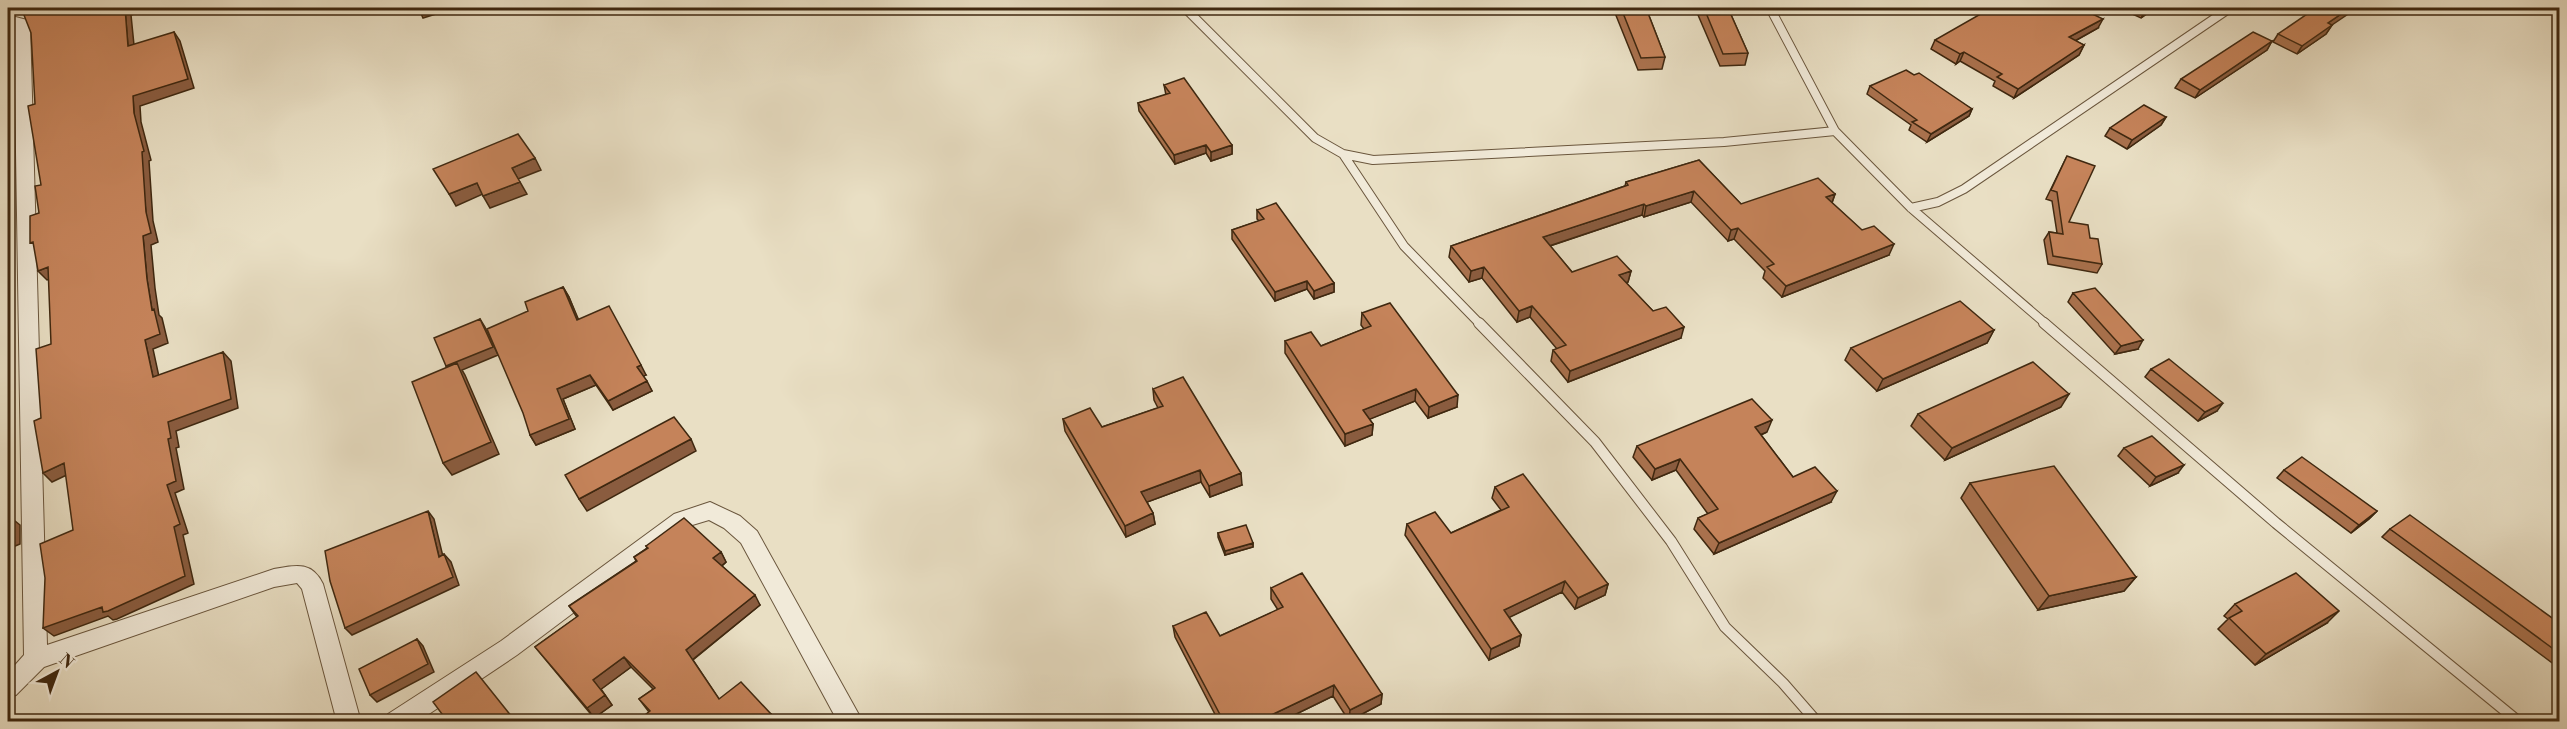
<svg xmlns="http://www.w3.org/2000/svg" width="2567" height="729" font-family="'Libre Bodoni',serif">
<rect width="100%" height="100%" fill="#e9dfc4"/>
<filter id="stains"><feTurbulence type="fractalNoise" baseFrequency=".00333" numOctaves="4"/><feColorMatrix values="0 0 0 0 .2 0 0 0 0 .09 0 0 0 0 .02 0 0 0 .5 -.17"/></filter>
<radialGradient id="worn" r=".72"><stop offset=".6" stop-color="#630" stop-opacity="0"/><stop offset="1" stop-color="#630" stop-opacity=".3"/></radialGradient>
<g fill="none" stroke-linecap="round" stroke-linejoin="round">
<g stroke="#6a563d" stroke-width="10">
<path id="service-far1" d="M1185 8 1315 138 1343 154 1373 160 1724 142 1835 131
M1770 8 1835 131 1911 208 2046 324
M1343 154 1404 246 1480 324
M1911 208 1938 202 1964 189 2230 8"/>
</g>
<g stroke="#6a563d" stroke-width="12">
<path id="service" d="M1479 323 1595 442 1671 541 1725 627 1783 683 1817 722
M2044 323 2276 523 2519 722"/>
</g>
<g stroke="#6a563d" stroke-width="2">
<path id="minor" d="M8 15 27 20 30 23 47 645 274 569C296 565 312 561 323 584L361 722H337L302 589 297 583 274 587 44 667 16 695 8 698V673L24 655 14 26 8 25Z
M710 502 740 516 757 531 863 722H838L741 543 724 528 709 520 689 526 517 655 417 722H384L388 714 501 641 674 514Z"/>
</g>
<use href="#service-far1" stroke="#f1ead9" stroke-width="8"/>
<use href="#service" stroke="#f1ead9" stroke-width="10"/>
<use href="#minor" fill="#f1ead9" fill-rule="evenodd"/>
</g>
<path fill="#a9714d" stroke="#3f2810" stroke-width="1.5" d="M1613 8H1646L1665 57 1662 69 1638 70Z
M1695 8H1728L1748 53 1745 65 1720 66Z
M2119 8H2155L2141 18Z
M2017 10 2098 28 2075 41 2084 45 2079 55 2014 98 1993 86 1995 81 1960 61 1956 64 1931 49 1935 40Z
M2332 25 2326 34 2297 54 2273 42 2278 34Z
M2272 41 2267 50 2195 98 2175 88 2181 79Z
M1914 75 1972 109 1969 116 1927 142 1909 130 1911 125 1867 94 1870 86Z
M1164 85 1232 145V154L1211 161 1206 153 1175 164 1139 111 1138 103 1166 95Z
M2166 117 2161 125 2127 149 2105 136 2110 128Z
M2067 156 2069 222 2090 238 2102 264 2097 273 2048 264 2044 240 2049 232 2057 233 2052 201 2046 199Z
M1699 160 1741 204 1835 194 1832 203 1889 255 1782 297 1763 278 1765 271 1734 239 1728 241 1691 202 1644 217 1642 215 1550 246 1572 272 1631 271 1628 282 1626 283 1653 311 1681 338 1568 382 1551 361 1553 350 1557 349 1530 317 1517 322 1482 278 1469 282 1449 257 1451 246 1625 186 1626 182Z
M1257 210 1334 283V292L1314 299 1307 289 1275 301 1232 239V230L1259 221 1257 219Z
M563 287 569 297 578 320 646 375 643 376 652 391 613 410 596 385 563 399 575 429 536 445 530 435 528 311Z
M2073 293 2138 349 2115 354 2068 302Z
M1362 313 1457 407 1428 418 1415 401 1369 419 1373 424 1372 435 1345 446 1285 353V341L1321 346 1364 329 1361 325Z
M1994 330 1987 343 1877 391 1845 360 1851 348Z
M2151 369 2217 411 2198 421 2145 377Z
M1153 389 1242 485 1210 497 1201 482 1147 502 1153 513 1155 524 1126 537 1065 431 1063 419 1102 427 1158 408 1154 400Z
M2061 407 1945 460 1911 426 1918 414Z
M1767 432 1761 435 1793 477 1831 502 1714 554 1694 529 1698 518 1708 514 1676 470 1652 480 1633 457 1637 446Z
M2124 448 2178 473 2150 486 2118 456Z
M2284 470 2377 511 2369 519 2351 533 2277 478Z
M1970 483 2136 577 2124 591 2038 610 1961 498Z
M1495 487 1608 584 1605 595 1575 609 1562 592 1509 617 1521 635 1519 646 1489 660 1405 535 1407 524 1451 533 1501 510 1492 498Z
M2390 529 2559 623V668L2382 537Z
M1218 533 1253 543V547L1225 555 1218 537Z
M646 546 721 552 726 562 722 566 760 605 693 660 719 699 771 714 776 722H636L649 712 639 699 653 689 631 667 601 689 612 705 594 718 535 647 577 617 569 606 636 561 634 557 647 548Z
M1271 588 1382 694 1381 704 1349 721 1333 696 1280 722H1219L1175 637 1173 626 1220 636 1278 610 1271 599Z
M2235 604 2327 623 2255 665 2218 629 2228 619 2224 616Z"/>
<path fill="#8a5c3f" stroke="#3f2810" stroke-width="1.5" d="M125 8H154L131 15 135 55 128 46Z
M423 8H452V9L423 18 419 9Z
M2149 8H2155L2141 18 2145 11Z
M2350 8H2357L2332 25 2326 34 2297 54 2302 46 2328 23Z
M2103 19 2098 28 2064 47 2069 37Z
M174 32 180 41 194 88 140 106 141 122 151 160 149 161 153 221 158 242 151 245 155 288 159 315 162 318 168 343 153 349 161 386 153 377 145 340 152 310 147 279 143 236 146 212 134 113 133 96Z
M2272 41 2267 50 2195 98 2200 90Z
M2084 45 2079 55 2014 98 2018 89Z
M1964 52 1960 61 1956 64 1960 54Z
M1972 109 1969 116 1927 142 1931 134Z
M2166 117 2161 125 2127 149 2132 140Z
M1206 145V153L1175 164 1174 155Z
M1232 145V154L1211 161V152Z
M535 158 541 170 518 179 512 168Z
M520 182 527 194 490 208 483 196Z
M477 183 483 194 456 206 449 194Z
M1694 191 1691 202 1644 217 1646 206Z
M1835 194 1831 205 1826 197Z
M1644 204 1642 215 1540 249 1543 237Z
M1738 228 1734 239 1728 241 1731 230Z
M1894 244 1889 255 1782 297 1786 286Z
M48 267 57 277 47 280 38 271Z
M1484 267 1482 278 1469 282 1471 271Z
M1631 271 1628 282 1616 286 1619 275Z
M1307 281V289L1275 301V292Z
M1334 283V292L1314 299V291Z
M563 287 569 297 583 330 577 320Z
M1532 306 1530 317 1517 322 1519 311Z
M480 319 485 327 498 355 462 370 465 375 499 454 452 475 443 463 452 375 446 366Z
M1684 327 1681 338 1568 382 1570 371Z
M1994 330 1987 343 1877 391 1883 379Z
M2143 340 2138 349 2115 354 2121 346Z
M223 352 231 361 238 408 176 431 179 447 176 448 184 489 175 493 188 533 183 535 194 584 117 619 113 620 108 616 54 636 43 628 174 527 167 485 168 422Z
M641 365 646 375 642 377 637 367Z
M590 375 596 385 563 399 575 429 536 445 530 435 557 389Z
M647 381 652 391 613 410 608 401Z
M1416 389 1415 401 1363 422V410Z
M2069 394 2061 407 1945 460 1952 448Z
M1458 395 1457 407 1428 418 1429 407Z
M2223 403 2217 411 2198 421 2205 412Z
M1772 420 1767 432 1750 439 1755 427Z
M1373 424 1372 435 1345 446V434Z
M691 439 696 451 587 511 579 499Z
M1680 459 1676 470 1652 480 1655 469Z
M64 463 73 472 52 482 43 473Z
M2184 465 2178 473 2150 486 2156 477Z
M1200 470 1201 482 1142 504 1141 492Z
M1241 473 1242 485 1210 497 1209 486Z
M1837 491 1831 502 1714 554 1719 543Z
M428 511 434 519 445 565 439 557Z
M2377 511 2369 519 2351 533 2359 525Z
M1153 513 1155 524 1126 537 1125 526Z
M9 516 20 525V544L8 549Z
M1253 543V547L1225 555V551Z
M721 552 726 562 719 568 713 558Z
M444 554 451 562 459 585 352 635 345 628Z
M2136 577 2124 591 2038 610 2049 596Z
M1565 581 1562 592 1502 621 1504 610Z
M1608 584 1605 595 1575 609 1578 598Z
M755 595 760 605 692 660 686 650Z
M2339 611 2327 623 2255 665 2266 654Z
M1521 635 1519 646 1489 660 1491 649Z
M417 639 423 646 434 672 377 702 370 695Z
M624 657 631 667 600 690 593 680Z
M1334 685 1333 696 1280 722H1265V718Z
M1382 694 1381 704 1349 721 1350 710Z
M605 695 612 705 594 718 587 708Z
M771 714 776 722H761Z"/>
<path fill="#c5835a" stroke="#3f2810" stroke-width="1.5" d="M28 8H125L128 46 174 32 188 79 133 96 134 113 144 151 142 152 146 212 151 233 143 236 147 279 152 310 154 309 160 334 145 340 153 377 223 352 231 399 168 422 171 438 168 439 176 481 167 485 180 524 174 527 185 576 108 611 103 612 102 607 43 628 45 578 40 544 73 530 64 463 43 473 34 421 41 418 36 349 51 344 48 267 38 271 33 242 30 243V216L39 213 35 186 41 185 28 106 35 104 31 33 22 10Z
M1621 8H1646L1665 57 1641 58Z
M1704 8H1728L1748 53 1723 54Z
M1991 8H2014L2017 10 2021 8H2080L2103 19 2069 37 2084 45 2018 89 1997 77 2002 74 1964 52 1960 54 1935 40Z
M2138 8H2149L2145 11Z
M2316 8H2350L2328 23 2332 25 2302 46 2278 34Z
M2253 32 2272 41 2200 90 2181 79Z
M1906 70 1914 75 1919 73 1972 109 1931 134 1912 122 1917 120 1870 86Z
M1184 78 1232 145 1211 152 1206 145 1174 155 1138 103 1170 93 1164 85Z
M2144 105 2166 117 2132 140 2110 128Z
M518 134 535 158 512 168 520 182 483 196 477 183 449 194 433 169Z
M2067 156 2095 166 2069 222 2088 225 2090 238 2098 239 2102 264 2053 256 2049 232 2063 234 2057 192 2051 190Z
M1699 160 1741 204 1818 178 1835 194 1826 197 1862 230 1874 226 1894 244 1786 286 1767 267 1774 264 1738 228 1731 230 1694 191 1646 206 1644 204 1543 237 1572 272 1617 256 1631 271 1619 275 1653 311 1666 307 1684 327 1570 371 1553 350 1566 345 1532 306 1519 311 1484 267 1471 271 1451 246 1628 185 1626 182Z
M1276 203 1334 283 1314 291 1307 281 1275 292 1232 230 1264 219 1257 210Z
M563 287 577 320 609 306 641 365 637 367 647 381 608 401 590 375 557 389 569 419 530 435 523 413 487 329 528 311 525 302Z
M2095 288 2143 340 2121 346 2073 293Z
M1960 301 1994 330 1883 379 1851 348Z
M1390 303 1458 395 1429 407 1416 389 1363 410 1373 424 1345 434 1285 341 1311 332 1321 346 1371 326 1362 313Z
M480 319 493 347 446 366 434 338Z
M2169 359 2223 403 2205 412 2151 369Z
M2033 362 2069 394 1952 448 1918 414Z
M457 363 491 442 443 463 412 382Z
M1183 377 1241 473 1209 486 1200 470 1141 492 1153 513 1125 526 1063 419 1090 408 1102 427 1163 406 1153 389Z
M1752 399 1772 420 1755 427 1793 477 1815 467 1837 491 1719 543 1698 518 1718 509 1680 459 1655 469 1637 446Z
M674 417 691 439 579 499 565 475Z
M2152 436 2184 465 2156 477 2124 448Z
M2302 457 2377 511 2359 525 2284 470Z
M2054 466 2136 577 2049 596 1970 483Z
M1523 474 1608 584 1578 598 1565 581 1504 610 1521 635 1491 649 1407 524 1435 512 1451 533 1509 507 1495 487Z
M428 511 439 557 444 554 453 577 345 628 330 581 325 551Z
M2410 515 2559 623V653L2390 529Z
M8 516H9V535H8Z
M684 518 721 552 713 558 755 595 686 650 719 699 741 682 771 714 761 722H636L650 711 639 699 655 688 624 657 593 680 605 695 587 708 535 647 578 616 569 606 637 561 634 557 648 548 646 546Z
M1246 525 1253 543 1225 551 1218 533Z
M1302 573 1382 694 1350 710 1334 685 1265 718 1267 722H1224L1173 626 1206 612 1220 636 1283 607 1271 588Z
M2296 573 2339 611 2266 654 2229 618 2242 611 2235 604Z
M417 639 428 664 370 695 359 669Z
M476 672 516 722H448L433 702Z"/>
<rect width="2567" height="729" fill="none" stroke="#e9dfc4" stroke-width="30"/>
<rect x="9" y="9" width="2549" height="711" fill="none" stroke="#3f2810" stroke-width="3"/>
<rect x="15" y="15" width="2537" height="699" fill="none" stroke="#3f2810" stroke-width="1.5"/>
<g transform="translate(57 672) rotate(41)" stroke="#f1ead9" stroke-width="4.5" paint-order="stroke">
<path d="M0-4.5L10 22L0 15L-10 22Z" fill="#3f2810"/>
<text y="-9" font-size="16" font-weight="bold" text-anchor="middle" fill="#3f2810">N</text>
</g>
<rect width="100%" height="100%" filter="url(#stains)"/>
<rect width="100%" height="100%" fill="url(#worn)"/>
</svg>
